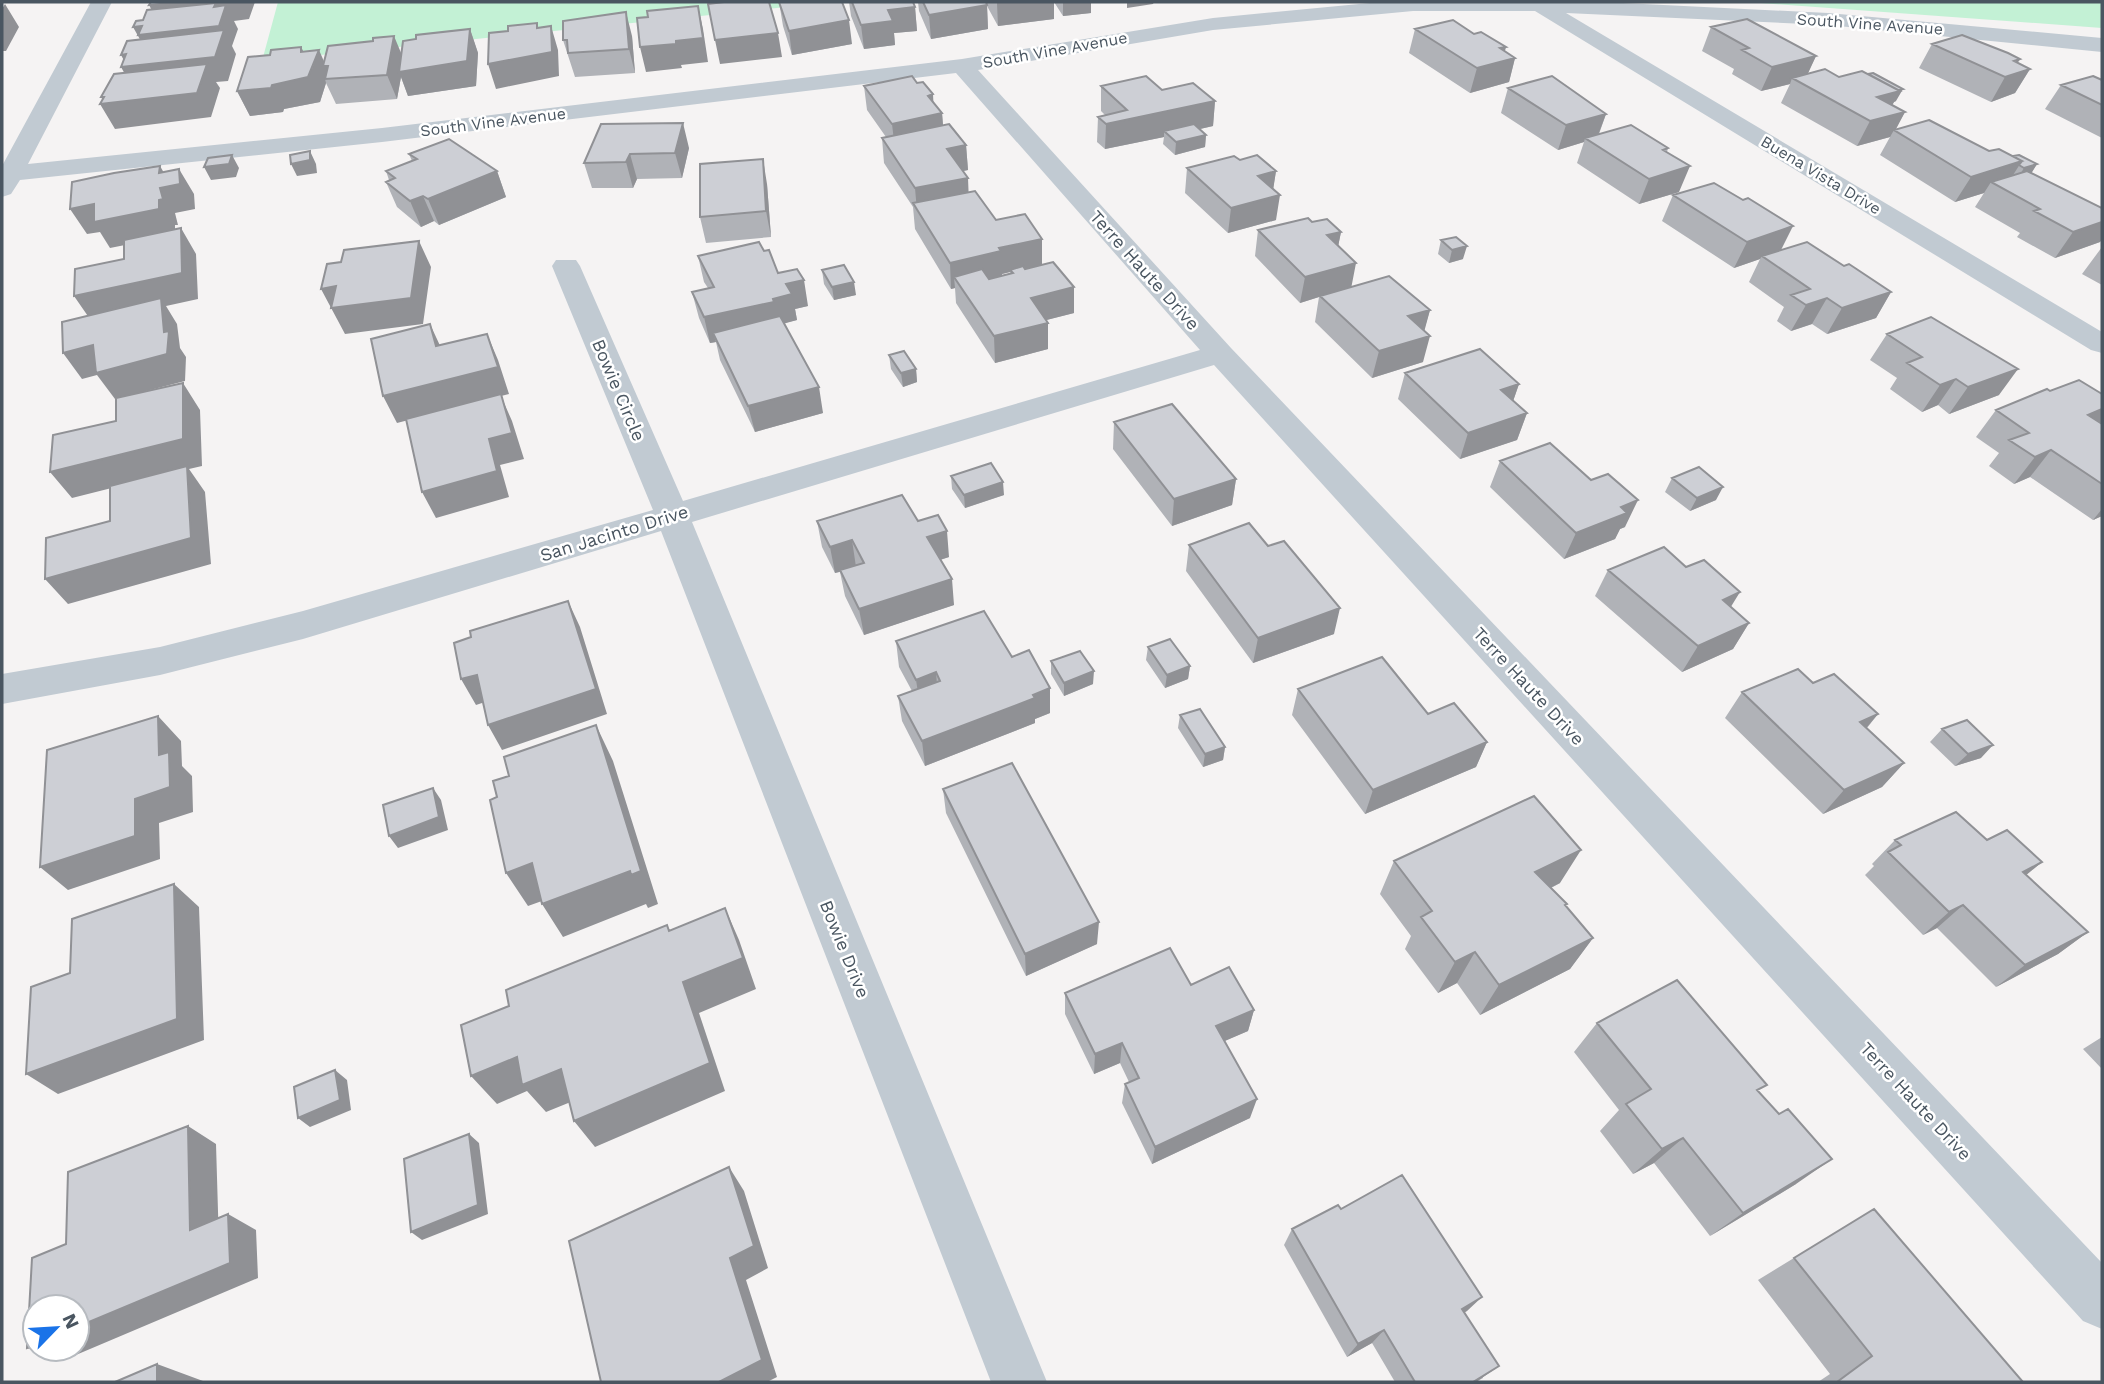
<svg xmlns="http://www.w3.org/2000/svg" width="2104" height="1384" font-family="'Work Sans',sans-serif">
<rect width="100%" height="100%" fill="#f5f3f3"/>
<path fill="#c3f1d5" d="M278 2H836L262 61Z
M1747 2H2102V28Z"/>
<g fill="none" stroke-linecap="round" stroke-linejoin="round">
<path fill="#c1cad2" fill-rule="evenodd" d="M91 2H112L28 164 382 128 962 59 1213 18 1380 2H1603L1828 13 2102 38V52L1828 25 1566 13 2102 332V353L2091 350 1535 11H1413L1213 30 978 70 1231 348 2102 1263V1329L2083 1321 1214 365 692 522 1047 1382H991L661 531 303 639 160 675 2 704V674L160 647 303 611 653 510 552 266 556 260H576L580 266 683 501 1200 350 956 73 382 142 20 180 11 194 2 197V166Z"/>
</g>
<path fill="#b0b2b7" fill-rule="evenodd" d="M779 2 852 44 792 55 783 26Z
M849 2H913L915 7 917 31 894 33 895 45 864 49 851 16Z
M918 2H1054V19L998 26 987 6 988 29 931 39 919 11Z
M1054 2H1107L1091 3V13L1063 16Z
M1711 27 1816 56 1807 74 1839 77 1896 101 1894 102 1892 105 1905 112 1895 129 2013 156 2037 164 2031 173 2102 208V239L2100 242 2055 258 2017 237 2020 233 1975 207 1984 193 1955 202 1880 155 1890 137 1857 146 1781 103 1790 84 1761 91 1732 74 1734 69 1702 51Z
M470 29 478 53 476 86 408 96 401 77 397 99 336 104 326 83 320 102 284 109 283 112 250 116 237 91 270 55 301 47 303 51 324 61 401 54 416 39Z
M1415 29 1474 34 1506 47 1504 51 1515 58 1509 82 1470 93 1409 53Z
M632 36 635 73 575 77 563 40Z
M1932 44 2017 63 2030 69 2015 93 1991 102 1919 68Z
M2102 80V138L2045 109 2061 85Z
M864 86 933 103 942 113 943 125 966 145 968 170 963 171 968 178V192L996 220 1042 239V265L1074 313 1046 320 1048 323V349L995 363 956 303 955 288 951 289 915 229 913 207 884 163 882 138 886 137 867 110ZM1010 272V274L1002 276V274Z
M1101 86 1162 90 1215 101 1213 126 1200 129 1206 135 1205 147 1175 155 1163 144 1164 137 1105 149 1097 142 1098 117 1105 115 1101 111Z
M1508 88 1606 114 1599 134 1668 148 1667 152 1679 192 1639 204 1577 163 1584 142 1558 150 1501 113Z
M601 124 689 148 682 178 637 179 633 188H592L584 163Z
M409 154 497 171 506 197 439 225 434 221 421 227 397 207 386 182 389 180 386 171 412 161Z
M1240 160 1276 171 1273 189 1276 220 1228 233 1185 193 1187 168Z
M767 184 771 237 706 243 700 217Z
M1673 195 1781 250 1844 266 1891 292 1876 318 1827 334 1812 324 1791 331 1777 321 1784 307 1749 282 1760 259 1734 268 1662 221Z
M1312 222 1341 232 1338 246 1351 287 1430 310 1424 330 1423 362 1372 378 1315 322 1319 297 1300 303 1255 256 1258 230Z
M1441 240 1463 259 1449 263 1438 254Z
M2102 247V285L2082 274Z
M698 256 778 273 808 306 795 309 797 320 784 323 823 413 755 432 720 360 716 342 710 343 699 318 692 292 708 288 704 282Z
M822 270 856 295 834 300 824 284Z
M1887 334 1999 395 1949 414 1938 405 1922 412 1890 389 1897 378 1870 360Z
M889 355 916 369 917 382 903 387 891 369Z
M1405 373 1519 384 1513 401 1527 413 1517 440 1460 459 1398 399Z
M2050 391 2102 394V421L2100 423 2102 424V516L2093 520 2030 477 2014 484 1989 466 1999 453 1976 437 1996 410Z
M1114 422 1236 479 1232 505 1172 526 1113 449Z
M1500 461 1625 527 1620 529 1615 539 1564 559 1490 487Z
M951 476 1004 495 965 508 952 489Z
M1672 478 1716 500 1690 511 1665 492Z
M817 521H918L949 557 940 560 954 605 864 635 845 596 840 572 835 573 822 547Z
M1189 545 1334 634 1253 663 1186 571Z
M1608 570 1731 607 1749 623 1733 649 1682 672 1595 596Z
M896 641 1012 657 1050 688V713L1035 719V723L925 766 902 721 898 696 912 691 899 667Z
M1148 647 1190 666 1188 679 1165 688 1146 660Z
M1051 661 1093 684 1064 696 1051 674Z
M1813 683 1878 714 1867 728 1904 763 1882 787 1823 814 1725 718 1742 692Z
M1298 689 1428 714 1487 742 1476 767 1365 814 1292 715Z
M1180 715 1225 747 1223 760 1203 767 1178 728Z
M1942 729 1981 758 1955 766 1930 742Z
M943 789 1097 944 1026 976 946 813Z
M1895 840H1987L2042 862 2026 875 2088 932 2058 954 1996 987 1937 928 1923 935 1865 875 1874 866 1872 864Z
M1394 861 1560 883 1551 888 1593 938 1570 969 1480 1015 1457 983 1438 993 1405 949 1411 936 1380 894Z
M1191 985 1254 1010 1248 1031 1224 1041 1250 1118 1152 1164 1122 1103 1125 1084 1129 1082 1120 1063 1094 1074 1065 1014V993Z
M1597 1023 1759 1092 1779 1114 1796 1184 1710 1236 1654 1163 1633 1174 1600 1131 1619 1110 1574 1052Z
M2102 1037V1069L2083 1049Z
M1874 1209 2023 1382H1818L1830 1374 1758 1280Z
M1292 1229 1467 1311 1464 1312 1483 1378 1476 1382H1395L1372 1343 1347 1357 1284 1245Z"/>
<path fill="#909195" d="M181 2H255L249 19 234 21 238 29 232 46 236 54 228 81 216 82 220 88 211 117 115 129 100 104H105L101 97 135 92 121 67 127 66 121 55 126 54 151 59 133 27 142 26 162 29 149 5Z
M1005 2H1054V19L998 26 997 3Z
M1063 2H1091V13L1063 16Z
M1127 2H1154L1153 4 1127 8Z
M5 4 19 27 6 51H2V9Z
M987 5 988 29 931 39 929 15Z
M698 6 703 29 708 62 681 65 682 68 646 72 640 47 676 41Z
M915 7 917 31 894 33 895 45 864 49 861 25 888 10Z
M626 12 632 36 635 73 629 49Z
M849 20 852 44 792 55 789 31Z
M551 26 558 50 559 76 496 89 488 64Z
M470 29 478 53 476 86 408 96 401 77 397 99 387 75 394 36 404 60Z
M778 33 782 57 720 64 715 40Z
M301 47 312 69 319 50 326 66H328L325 79 326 83 320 102 284 109 283 112 250 116 237 91 272 85Z
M1506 47 1502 62 1515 58 1509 82 1470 93 1477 68 1500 48Z
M1816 56 1805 80 1792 78 1790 84 1761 91 1772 67Z
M2020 59 2010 76 2030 69 2015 93 1991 102 2014 61Z
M1903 89 1896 101 1894 102 1887 115 1877 97Z
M933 94 934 115 942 113 944 138 895 149 892 124 928 96Z
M1215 101 1213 126 1169 136 1164 131V137L1105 149 1106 124Z
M1905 112 1895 131 1894 130 1890 137 1857 146 1870 121Z
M1606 114 1597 138H1585L1584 142 1558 150 1566 125Z
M683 123 689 148 682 178 675 153Z
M1206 135 1205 147 1175 155 1176 142Z
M966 145 968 170 949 174 947 149Z
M310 151 316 164 317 173 297 176 291 164Z
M630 154 637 179 633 188 626 162Z
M232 155 239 168 236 177 211 180 204 167Z
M763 159 767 184 771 237 766 211Z
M2022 161 2006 186 1991 182 1984 193 1955 202 1971 177Z
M2037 164 2029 177 2016 181 2024 168Z
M160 166 171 185 179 169 194 194 195 209 175 213 178 225H175V235L110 248 100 232 87 234 70 209 160 188Z
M1690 166 1679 192 1639 204 1649 179Z
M497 171 506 197 439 225 428 199Z
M1276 171 1272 197 1258 176Z
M968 178 969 203 917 211 915 188Z
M1280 195 1276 220 1228 233 1231 208Z
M423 196 434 221 421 227 410 201Z
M2102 222V239L2100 242 2055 258 2073 232Z
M1793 226 1780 252 1762 256 1760 259 1734 268 1747 242Z
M181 228 196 254 198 299 166 306 177 324 180 348 186 357 185 381 115 399 97 375 82 379 63 353 93 345 92 322 74 296Z
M1341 232 1336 257 1327 235Z
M1042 239V265L1012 272 1010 270V272L1002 274V277L961 286 954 277 955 288 951 289 950 263 999 248Z
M419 241 431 267 423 324 345 334 321 289Z
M1467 246 1463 259 1449 263 1452 250Z
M1356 263 1351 289 1320 296 1319 297 1300 303 1305 277Z
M804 280 808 306 795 309 797 320 779 325 713 333 716 342 710 343 704 317 773 299 786 284Z
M854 282 856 295 834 300 832 287Z
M1074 287V313L1031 324V298Z
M1891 292 1876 318 1827 334 1842 308Z
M1827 298 1812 324 1791 331 1806 305Z
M1430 310 1423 336 1408 316Z
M1048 323V349L995 363 994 336Z
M430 324 442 350 436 346Z
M487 334 498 360 509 394 501 396 512 421 524 459 500 465 509 497 436 518 422 492 489 439 501 396 397 423 383 396Z
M1430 336 1423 362 1372 378 1379 351Z
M916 369 917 382 903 387 901 373Z
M2018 369 1999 395 1949 414 1968 387Z
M1956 379 1938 405 1922 412 1940 385Z
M183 383 200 410 202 466 189 469 205 492 211 564 68 604 45 579 187 469 72 498 50 472Z
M1519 384 1510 410 1501 390Z
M819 387 823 413 755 432 748 406Z
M2102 409V421L2095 430 2088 415Z
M1527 413 1517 440 1460 459 1468 433Z
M2051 450 2030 477 2014 484 2035 457Z
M1236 479 1232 505 1172 526 1174 499Z
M1003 482 1004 495 965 508 964 495Z
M1723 487 1716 500 1690 511 1697 498Z
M1638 500 1625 527 1620 529 1615 539 1564 559 1576 533 1621 507Z
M2102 509V516L2093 520Z
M947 531 949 557 930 563 927 537Z
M852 540 856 567 835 573 830 547Z
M952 579 954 605 864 635 859 609Z
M1740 592 1724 618 1723 600Z
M568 601 580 627 607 714 502 750 488 725Z
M1340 608 1334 634 1253 663 1258 638Z
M1749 623 1733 649 1682 672 1698 646Z
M1190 666 1188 679 1165 688 1167 675Z
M1094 671 1093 684 1064 696V683Z
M936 672 938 697 920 705 916 680Z
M477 675 491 700 476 705 461 679Z
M1050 688V713L1035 719V723L925 766 922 741Z
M1878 714 1857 739 1860 722Z
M158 716 181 741 182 766 192 776 193 812 159 823 160 859 68 890 40 867 135 799 159 755Z
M596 725 613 761 658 904 648 908 646 904 563 937 542 904Z
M1487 742 1476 767 1365 814 1373 790Z
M1993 745 1981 758 1955 766 1968 754Z
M1225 747 1223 760 1203 767 1205 754Z
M1904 763 1882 787 1823 814 1844 790Z
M433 788 441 800 448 830 398 848 389 836Z
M1581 850 1560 883 1516 905 1535 872Z
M2042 862 2014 885 2023 872Z
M532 863 553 897 528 906 506 873Z
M174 884 199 907 204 1040 58 1094 26 1074Z
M1963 905 1937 928 1923 935 1949 912Z
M725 908 739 940 756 989 699 1013 725 1091 595 1147 574 1121 683 982Z
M1099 922 1097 944 1026 976 1025 954Z
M2088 932 2058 954 1996 987 2025 965Z
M1593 938 1570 969 1480 1015 1499 985Z
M1475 952 1457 983 1438 993 1455 962Z
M1254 1010 1248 1031 1211 1047 1216 1026Z
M1122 1043 1120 1063 1094 1074 1095 1054Z
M517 1057 561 1069 583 1097 546 1112 527 1091 497 1104 471 1076Z
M335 1070 347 1080 351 1110 310 1127 298 1118Z
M1257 1099 1250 1118 1152 1164 1155 1147Z
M188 1126 216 1144 219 1245 190 1230Z
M469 1134 479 1143 488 1214 422 1240 411 1232Z
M1683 1138 1654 1163 1633 1174 1662 1149Z
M1832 1159 1796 1184 1710 1236 1743 1213Z
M729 1167 744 1191 768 1268 746 1280 777 1377 767 1382H719L730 1258Z
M228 1214 256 1230 258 1278 64 1360 27 1348 35 1345V1349H77V1327Z
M1482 1297 1467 1311 1448 1322 1462 1309Z
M1384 1330 1372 1343 1347 1357 1358 1344Z
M157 1364 203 1381V1382H157Z
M1499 1366 1476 1382H1473Z"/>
<path fill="#cdcfd5" stroke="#909195" stroke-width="2" d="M151 2H182L149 5Z
M724 2H769L778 33 715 40 708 4Z
M779 2H842L849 20 789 31Z
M852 2H913L915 7 888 10 893 21 861 25Z
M923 2H986L987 5 929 15Z
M216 3 214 7 226 5 219 26 138 35 142 26 133 27 136 21 143 20 147 10Z
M698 6 703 38 676 41V44L640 47 637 18 648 17 647 11Z
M626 12 629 49 568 53 567 40H563V21Z
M1747 19 1816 56 1772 67 1742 50 1749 48 1711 27Z
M1453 20 1474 34 1481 32 1506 47 1500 48 1515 58 1477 68 1415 29Z
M537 23V28L551 26 552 52 488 64 489 33 508 31V26Z
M470 29 467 61 399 72 403 41 416 39V35Z
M224 30 215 57 121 67 126 54 121 55 127 41Z
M1962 35 2008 53 2020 59 2014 61 2030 69 2005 77 1932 44Z
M394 36 387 75 325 79 328 66H323L328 46 373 41V38Z
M301 47V52L319 50 308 77 272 85 271 88 237 91 248 57 270 55 271 50Z
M207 64 197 93 100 104 104 97H101L114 74Z
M1825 69 1839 77 1862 71 1900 91 1877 97 1905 112 1870 121 1792 78Z
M1873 73 1903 89 1898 90 1868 74Z
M912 76 917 83 923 82 933 94 928 96 942 113 892 124 864 86Z
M1146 76 1162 90 1193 83 1215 101 1106 124 1098 117 1127 110 1101 86Z
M1552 76 1606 114 1566 125 1508 88Z
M2093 76 2102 80V105L2061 85Z
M1929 120 1989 151 1999 149 2022 161 1971 177 1894 130Z
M683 123 675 153 630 154 626 162 584 163 601 124Z
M949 124 966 145 947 149 968 178 915 188 882 138Z
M1194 124 1206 135 1176 142 1164 131Z
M1631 125 1668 148 1663 150 1690 166 1649 179 1585 138Z
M449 139 497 171 428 199 423 196 410 201 386 182 395 178 386 171 417 159 409 154Z
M310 151V160L291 164 290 155Z
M232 155 229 164 204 167 208 158Z
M1257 155 1276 171 1258 176 1280 195 1231 208 1187 168 1234 156 1240 160Z
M2019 155 2037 164 2024 168 2019 165 2022 161 2013 156Z
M763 159 766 211 700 217V164Z
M160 166 159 173 179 169 180 184 160 188 163 199 159 200V209L94 222V204L70 209 72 182 114 173Z
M2027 171 2102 208V222L2073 232 2034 211 2040 209 1991 182Z
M1714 183 1743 200 1748 198 1793 226 1747 242 1673 195Z
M975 191 996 220 1025 214 1042 239 999 248 1001 251 950 263 913 203Z
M1308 218 1312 222 1327 219 1341 232 1327 235 1356 263 1305 277 1258 230Z
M181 228 182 273 74 296 75 269 124 259V240Z
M1456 237 1467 246 1452 250 1441 240Z
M419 241 411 298 331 308 336 286 321 289 327 264 341 262 344 250Z
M759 242 764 251 769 250 778 273 797 269 804 280 786 284 792 294 773 299 774 302 704 317 692 292 714 287 698 256Z
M1807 242 1844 266 1849 264 1891 292 1842 308 1827 298 1806 305 1791 295 1810 289 1762 256Z
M1053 262 1074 287 1031 298 1048 323 994 336 954 277 982 269 989 279 1013 273 1010 270 1023 266 1025 269Z
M844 265 854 282 832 287 822 270Z
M1389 276 1430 310 1408 316 1430 336 1379 351 1320 296Z
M161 298 164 332 169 331 167 354 96 373 93 345 63 353 62 322Z
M780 316 819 387 748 406 713 333Z
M1931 317 2018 369 1968 387 1956 379 1940 385 1907 363 1922 357 1887 334Z
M430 324 436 346 487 334 498 367 383 396 371 339Z
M1480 349 1519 384 1501 390 1527 413 1468 433 1405 373Z
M904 351 916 369 901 373 889 355Z
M2079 380 2102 394V409L2088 415 2102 424V484L2051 450 2035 457 2009 440 2029 433 1996 410 2047 389 2050 391Z
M183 383V439L50 472 53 435 116 421V398Z
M501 394 512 433 489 439 497 471 422 492 406 419Z
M1172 404 1236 479 1174 499 1114 422Z
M1550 443 1591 480 1608 474 1638 500 1621 507 1627 513 1576 533 1500 461Z
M991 463 1003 482 964 495 951 476Z
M187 466 191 538 45 579 46 538 110 521V486Z
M1699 467 1723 487 1697 498 1672 478Z
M902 495 918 521 938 515 947 531 927 537 952 579 859 609 840 570 864 563 852 540 830 547 817 521Z
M1249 523 1268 546 1284 541 1340 608 1258 638 1189 545Z
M1664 547 1686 567 1704 560 1740 592 1723 600 1749 623 1698 646 1608 570Z
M568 601 596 689 488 725 477 675 461 679 454 643 471 637 470 631Z
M984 611 1012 657 1029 650 1050 688 1033 695 1035 698 922 741 898 696 940 681 936 672 916 680 896 641Z
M1170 639 1190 666 1167 675 1148 647Z
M1080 651 1094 671 1064 683 1051 661Z
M1382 657 1428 714 1454 703 1487 742 1373 790 1298 689Z
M1798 669 1813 683 1834 674 1878 714 1860 722 1904 763 1844 790 1742 692Z
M1200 709 1225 747 1205 754 1180 715Z
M158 716 159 755 169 752 170 787 135 799V836L40 867 47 750Z
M1967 720 1993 745 1968 754 1942 729Z
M596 725 641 871 631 875 630 871 542 904 532 863 506 873 490 800 497 797 493 781 509 776 504 757Z
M1012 763 1099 922 1025 954 943 789Z
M433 788 439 817 389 836 383 805Z
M1534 796 1581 850 1535 872 1567 904 1565 905 1593 938 1499 985 1475 952 1455 962 1421 917 1432 911 1394 861Z
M1956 812 1987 840 2007 830 2042 862 2023 872 2088 932 2025 965 1963 905 1949 912 1888 852 1901 845 1895 840Z
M174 884 177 1019 26 1074 31 987 70 973 72 919Z
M725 908 743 958 683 982 710 1063 574 1121 561 1069 522 1085 517 1057 471 1076 461 1025 509 1006 506 990 667 925 669 931Z
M1170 948 1191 985 1229 967 1254 1010 1216 1026 1257 1099 1155 1147 1125 1084 1139 1078 1122 1043 1095 1054 1065 993Z
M1677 980 1767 1085 1757 1090 1779 1114 1788 1109 1832 1159 1743 1213 1683 1138 1662 1149 1626 1104 1651 1089 1597 1023Z
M335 1070 340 1100 298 1118 294 1087Z
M188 1126 190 1230 228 1214 230 1263 77 1327V1307H35V1345L27 1348 32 1258 66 1244 68 1172Z
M469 1134 478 1205 411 1232 404 1159Z
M729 1167 754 1246 730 1258 762 1360 719 1382H601L569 1241Z
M1402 1175 1482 1297 1462 1309 1499 1366 1473 1382H1415L1384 1330 1358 1344 1292 1229 1338 1205 1341 1209Z
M1874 1209 2023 1382H1837L1872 1356 1794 1258Z
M157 1364V1382H115Z"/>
<g text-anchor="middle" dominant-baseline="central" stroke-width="5" stroke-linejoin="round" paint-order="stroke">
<g font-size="16" fill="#4a5661" stroke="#fff">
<text transform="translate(1870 24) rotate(4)">South Vine Avenue</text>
<text transform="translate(1055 50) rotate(-10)">South Vine Avenue</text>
<text transform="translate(493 122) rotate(-7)">South Vine Avenue</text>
<text transform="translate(1821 175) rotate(31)">Buena Vista Drive</text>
</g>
<g font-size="18" fill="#4a5661" stroke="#fff">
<text transform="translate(1145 270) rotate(48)">Terre Haute Drive</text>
<text transform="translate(619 390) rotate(67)">Bowie Circle</text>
<text transform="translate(614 533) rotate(-17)">San Jacinto Drive</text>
<text transform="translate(1529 686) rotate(47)">Terre Haute Drive</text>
<text transform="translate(845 949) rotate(68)">Bowie Drive</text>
<text transform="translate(1916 1101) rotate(47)">Terre Haute Drive</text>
</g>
</g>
<rect width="2104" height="1384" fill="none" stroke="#4a5661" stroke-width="7"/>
<g transform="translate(56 1328) rotate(65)"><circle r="33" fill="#ffffff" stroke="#b7bbc0" stroke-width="2"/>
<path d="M0-5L12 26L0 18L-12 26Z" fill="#1a73e8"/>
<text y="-10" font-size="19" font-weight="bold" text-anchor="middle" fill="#4a5661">N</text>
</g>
</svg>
